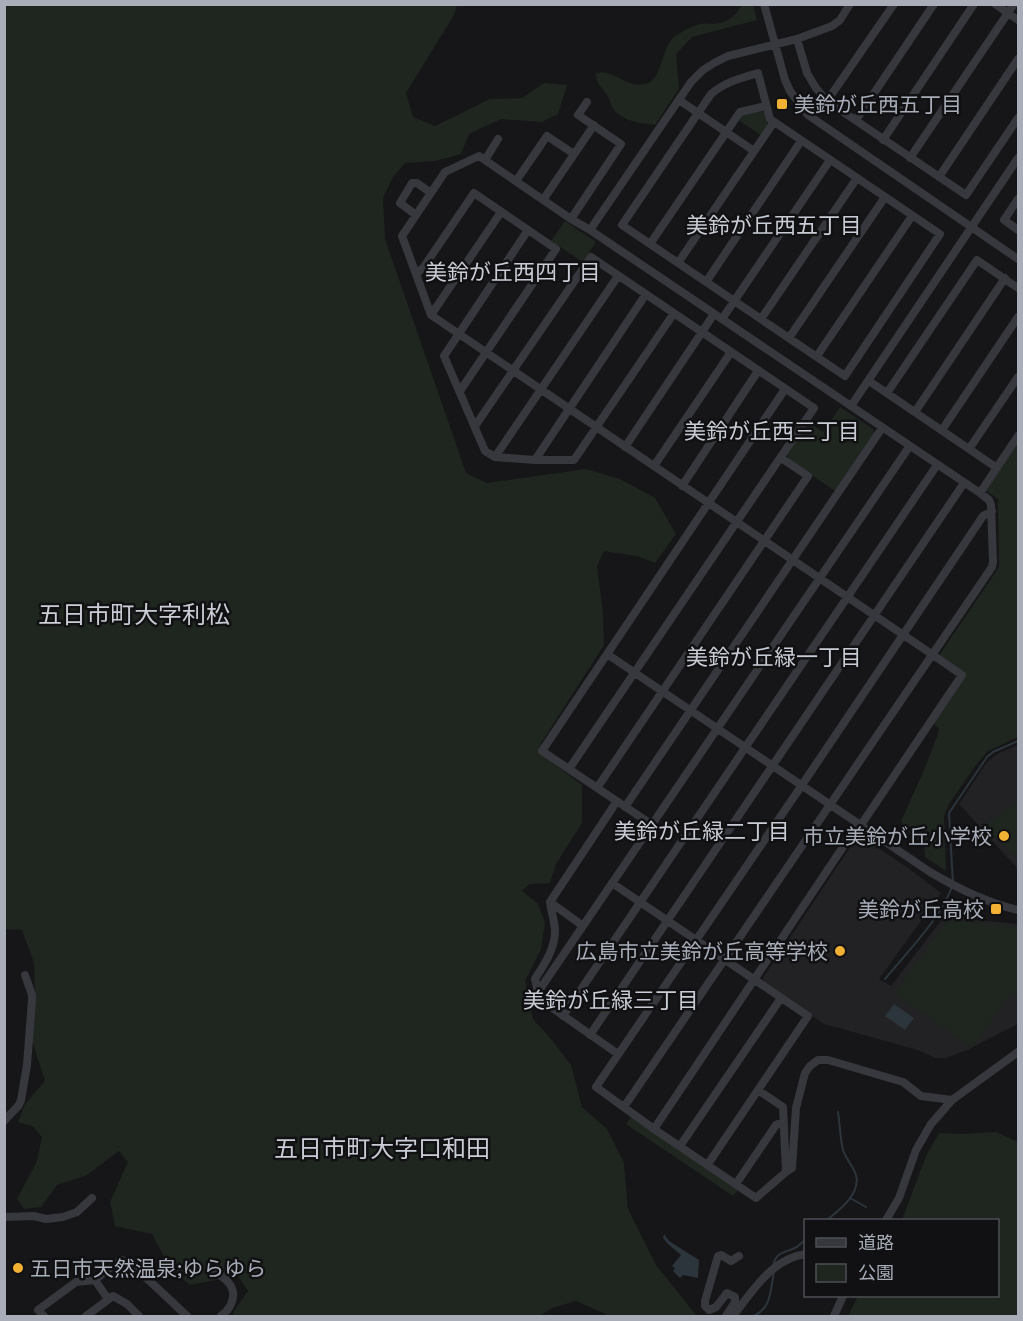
<svg xmlns="http://www.w3.org/2000/svg" width="1023" height="1321" font-family="'Space Grotesk','Noto Sans JP',sans-serif">
<rect width="100%" height="100%" fill="#161618"/>
<path fill="#222225" d="M1018 745V869L959 804 987 762 999 753Z
M861 836 908 868 941 893 879 979 891 986 944 917 1018 924V1024L967 1050 946 1058H935L918 1050 824 1024 764 983 763 978 857 837Z"/>
<path fill="#1e261f" d="M5 5H457L454 15 406 93 413 117 435 126 490 99 522 98 544 83 567 85 558 114 542 122 501 119 469 134 461 154 435 161 405 163 393 177 383 198 385 239 466 473 487 483 586 469 620 479 655 498 676 534 655 563 637 556 604 551 597 566 603 613 604 645 540 745 538 752 582 785V823L556 864 550 883 529 884 522 891 538 904 545 922 541 949 525 981 533 1019 551 1039 571 1065 582 1107 607 1129 624 1163 628 1209 656 1265 697 1316H610L576 1301 552 1308 540 1316H234L233 1312 248 1291 238 1276 190 1285 170 1268 152 1234 115 1226 110 1202 128 1162 119 1151 87 1175 57 1185 41 1207 24 1209 17 1199 37 1161 42 1137 32 1126 18 1122 25 1104 45 1081 32 1040 35 990 34 963 22 930 5 929Z
M742 5H753L757 20 692 37 676 54 679 89 655 125C639 123 621 121 612 107 610 104 610 101 609 98 603 87 596 86 596 73 615 68 627 91 648 83 663 77 661 47 675 36 683 31 690 27 700 24 704 23 708 24 713 24 727 23 736 16 742 5Z
M761 111 765 113 768 125 761 135 738 120 742 115Z
M565 221 596 242 583 262 551 241Z
M840 407 873 429 874 433 835 491 788 459 787 453 808 422 823 432Z
M1018 443V737L988 751 976 765 949 804 944 816 946 871 925 857 924 845 904 829 901 821 925 768 938 734 939 729 935 725 934 722 966 674 940 656V654L999 567 998 499 986 491Z
M1018 800V860L985 826Z
M947 920 1018 927V997L1011 992 977 1042 970 1046 894 994Z
M631 1117 738 1190 733 1196 626 1124Z
M996 1132 1018 1142V1316H848L858 1296H998V1220H902L926 1156 939 1133 962 1134Z"/>
<path fill="#2c353c" d="M894 1004 914 1018 905 1030 885 1016Z
M664 1234 669 1241 699 1260 698 1278 683 1275 680 1278 673 1271 675 1268 672 1266 681 1255 668 1244 663 1238Z"/>
<g fill="none" stroke-linecap="round" stroke-linejoin="round">
<path stroke="#2c353c" stroke-width="2" d="M885 979C908 951 942 917 953 884L949 813 987 757 993 752 1018 741
M850 1198 866 1207
M827 1220C839 1210 861 1194 856 1175 853 1166 846 1159 843 1150 840 1138 840 1124 838 1112
M773 1266C776 1251 785 1253 797 1247 798 1246 804 1241 806 1240
M754 1316C772 1307 770 1291 774 1272"/>
<path stroke="#37383d" stroke-width="8" d="M764 4 785 80 790 91 808 115 1018 259
M995 4 1018 20
M797 39 807 73 816 88 827 101 966 195 1018 118
M758 73 770 119 940 234 845 376 622 225 711 94C725 82 741 78 758 73Z
M679 100 754 151
M827 101 894 4
M856 120 934 4
M883 140 974 4
M910 158 1014 4
M485 160 498 139
M939 177 1018 59
M516 181 547 136 574 154
M1018 199 1004 220 1018 230
M543 200 594 125
M416 215 400 203 412 183H417L431 193
M571 219 621 144 578 115 587 102
M528 230 444 356 485 451 495 457 535 460H574L674 313
M590 230 691 82 703 70 714 63 728 56 797 39 832 26 840 20 850 4
M650 244 740 112 766 106
M678 263 774 122
M416 274 423 268 474 193 556 249 460 391
M706 282 801 141
M431 315 501 212
M722 319 830 160
M761 319 857 178
M789 338 885 197
M817 356 912 216
M869 381 997 468
M887 393 977 260 1018 288
M851 406 1018 158
M915 412 1005 278
M475 426 591 257 814 408 569 769
M942 430 1018 317
M625 447 714 314
M969 449 1018 377
M495 457 618 276
M535 460 646 294
M654 466 731 352
M682 486 758 371
M980 493 1018 436
M607 654 930 872C957 888 987 903 1018 910
M597 788 808 476 781 458
M625 807 882 428
M651 824 542 751 785 389
M612 883 808 1016 708 1164
M583 926 550 902 617 801
M538 992 535 979C544 965 555 949 555 931 555 922 551 911 550 902
M563 1016 937 465
M590 1035 964 483
M618 1054 541 1000 538 992 909 447
M758 1090 783 1107 786 1172 756 1198 654 1129 596 1087 802 785 983 516 992 511
M624 1107C746 926 870 747 992 567L993 562 991 505 989 500 980 493 590 230 571 219 479 156 445 172 402 236 431 315 933 655 962 675 863 822 859 824 853 832 654 1129
M4 1121 19 1105 21 1100 27 1065 32 1000V995L25 975
M680 1146 781 998
M786 1172 792 1168 796 1108 805 1073 810 1066 818 1060H828L903 1082 921 1096 952 1100
M736 1184 776 1125 783 1122
M4 1217 34 1216 46 1219 63 1217 77 1212 92 1198
M886 1220 899 1198 916 1150 931 1124 952 1100 1018 1052
M210 1270C224 1276 239 1287 231 1304 229 1309 225 1313 221 1316
M95 1280 108 1299
M44 1316 38 1310 76 1282 95 1280 115 1264 122 1260 138 1270 187 1316
M86 1316 113 1296 127 1304 139 1316
M726 1316 735 1302V1297L727 1293 716 1307 709 1310 705 1306V1301L718 1256 721 1255 731 1261 739 1256
M733 1316C752 1292 772 1258 806 1254
M834 1316 843 1296"/>
</g>
<g fill="#f2b134" stroke="#111113" stroke-width="2">
<rect x="776" y="98" width="12" height="12" rx="3"/>
<circle cx="1004" cy="836" r="6"/>
<rect x="990" y="903" width="12" height="12" rx="3"/>
<circle cx="840" cy="951" r="6"/>
<circle cx="18" cy="1268" r="6"/>
</g>
<g text-anchor="middle" dominant-baseline="central" stroke-width="5" stroke-linejoin="round" paint-order="stroke">
<g font-size="21" fill="#a8adb8" stroke="#111113" text-anchor="end">
<text x="794" y="104" text-anchor="start">美鈴が丘西五丁目</text>
<text x="992" y="836">市立美鈴が丘小学校</text>
<text x="984" y="909">美鈴が丘高校</text>
<text x="828" y="951">広島市立美鈴が丘高等学校</text>
<text x="30" y="1268" text-anchor="start">五日市天然温泉;ゆらゆら</text>
</g>
<g font-size="22" fill="#c9ccd4" stroke="#111113">
<text x="774" y="225">美鈴が丘西五丁目</text>
<text x="513" y="272">美鈴が丘西四丁目</text>
<text x="772" y="431">美鈴が丘西三丁目</text>
<text x="774" y="657">美鈴が丘緑一丁目</text>
<text x="702" y="831">美鈴が丘緑二丁目</text>
<text x="611" y="1000">美鈴が丘緑三丁目</text>
</g>
<g font-size="24" fill="#c9ccd4" stroke="#111113">
<text x="134" y="614">五日市町大字利松</text>
<text x="382" y="1148">五日市町大字口和田</text>
</g>
</g>
<rect width="1023" height="1321" fill="none" stroke="#a8adb8" stroke-width="12"/>
<rect x="804" y="1219" width="195" height="78" fill="#111113" stroke="#4d4f55" stroke-width="1.5"/>
<rect x="816" y="1238" width="30" height="9" fill="#37383d" stroke="#4d4f55" stroke-width="1.5"/>
<text x="858" y="1249" font-size="18" fill="#a8adb8">道路</text>
<rect x="816" y="1264" width="30" height="18" fill="#1e261f" stroke="#4d4f55" stroke-width="1.5"/>
<text x="858" y="1279" font-size="18" fill="#a8adb8">公園</text>
</svg>
